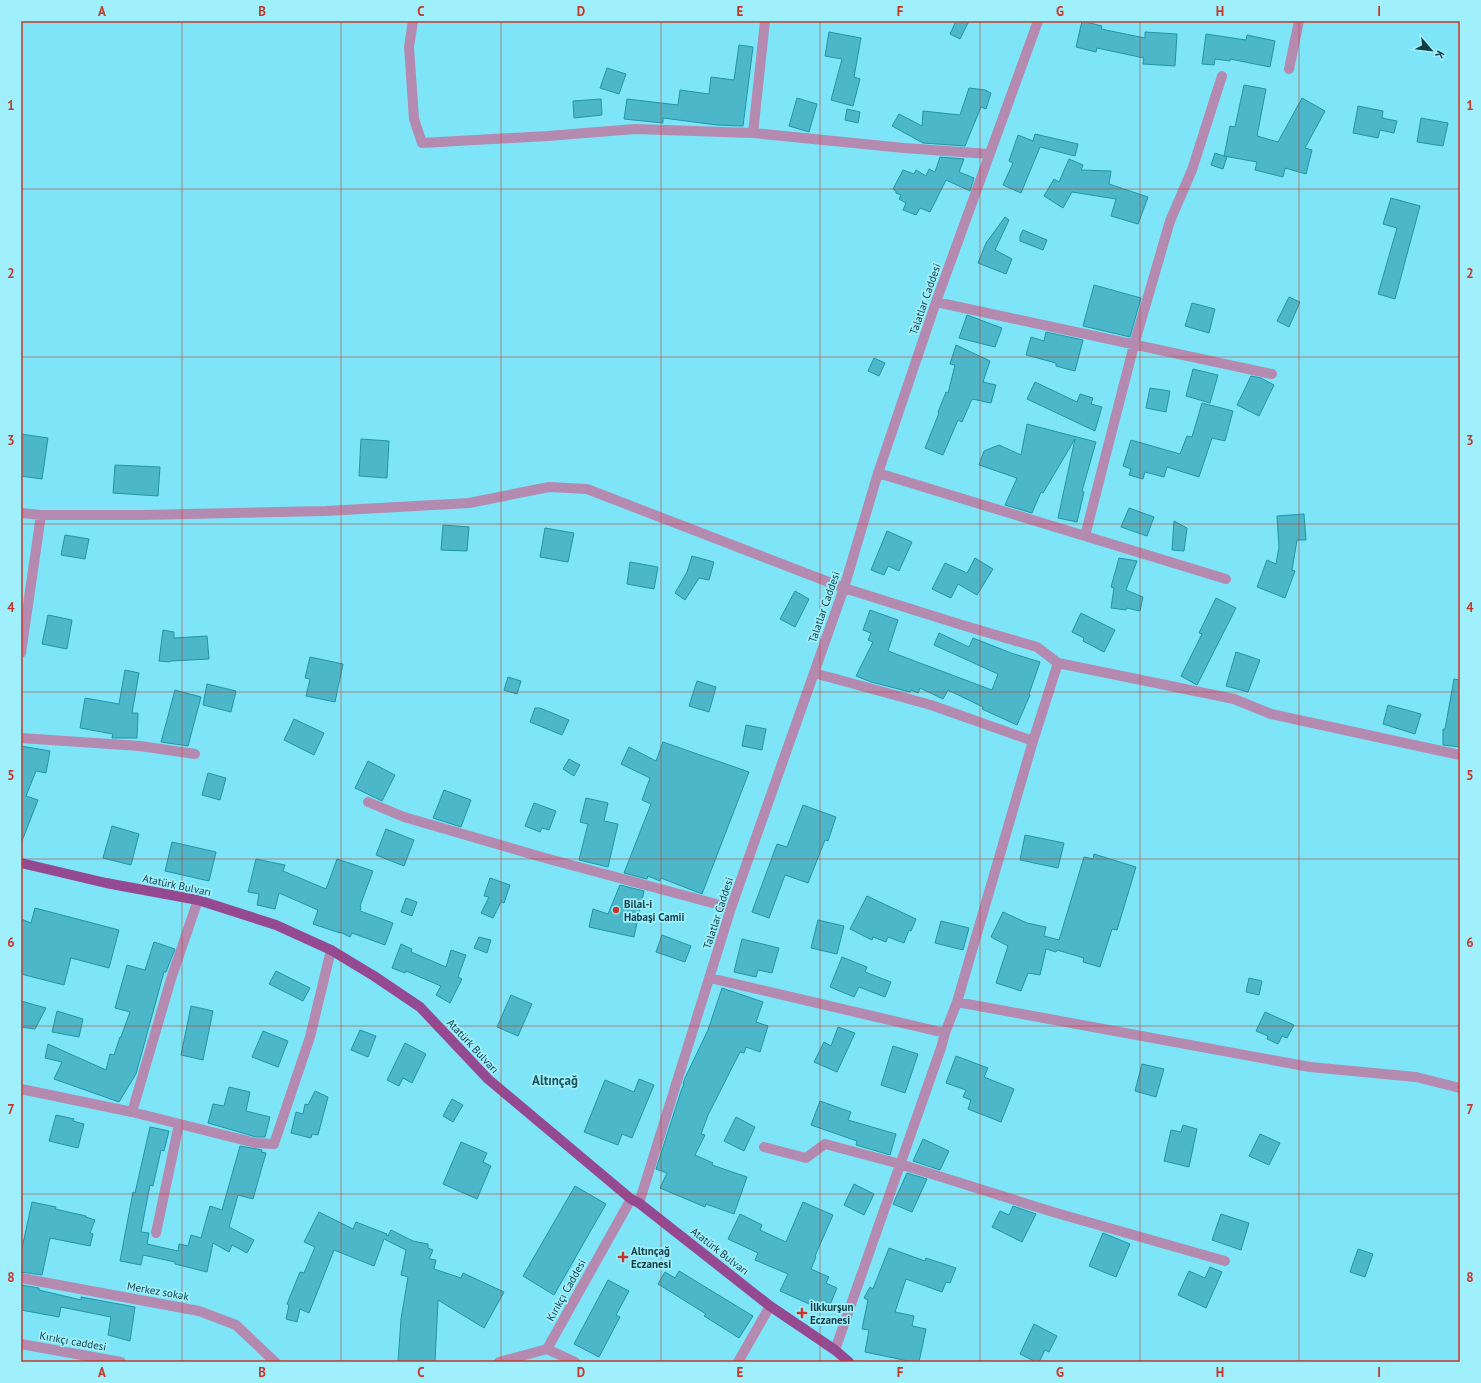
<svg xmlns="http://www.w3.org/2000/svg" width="1481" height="1383" font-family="'PT Sans',sans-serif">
<rect width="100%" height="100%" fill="#7de5f7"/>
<path fill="#4bb7c8" stroke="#2095a6" d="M956 21H969L960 39 950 34Z
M1082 21 1102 26 1101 29 1145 38V32L1177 34 1175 66 1143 64 1144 58 1097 48 1096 52 1076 47Z
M829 32 861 38 854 77 860 79 853 106 831 100 842 59 825 56Z
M1206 34 1246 40 1247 35 1275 41 1270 67 1230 59V61L1215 59 1214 65 1202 64Z
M739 45 753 47 743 126 717 125 663 118V123L624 119 627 99 678 105 680 90 709 94 711 77 734 80Z
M607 68 626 74 619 94 600 88Z
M1244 85 1266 89 1257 136 1278 142 1302 98 1325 111 1305 148 1312 150 1306 174 1285 168 1283 177 1255 170 1257 162 1224 156 1230 126 1235 127Z
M969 88 985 90 991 93 986 109 981 107 965 146 923 143 892 126 899 114 922 126 923 111 960 115Z
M797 98 817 104 809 132 789 126Z
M601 99 602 115 574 118 573 101Z
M1358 106 1383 111 1382 118 1397 121 1394 133 1380 130 1378 138 1353 133Z
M847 109 860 112 858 123 845 120Z
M1421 118 1448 123 1443 146 1417 142Z
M1035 134 1078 144 1075 156 1040 147 1021 193 1003 185 1013 163 1009 161 1018 135 1033 141Z
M1215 153 1227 157 1223 169 1211 165Z
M940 157 964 159 959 172 974 178 970 191 946 180 930 212 920 208 916 215 903 210 906 203 899 199 901 195 896 193V191L893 189 903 170 914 174 916 170 926 176 929 169 935 172Z
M1069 159 1083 165 1081 170 1111 171 1109 184 1148 197 1138 224 1111 216 1116 199 1072 192 1063 208 1044 196 1054 179 1059 182Z
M1391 198 1420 206 1395 299 1378 294 1397 228 1383 224Z
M1005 217 1009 220 995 250 1012 259 1006 274 978 263 986 243Z
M1023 230 1047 240 1043 250 1020 241V236Z
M1094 285 1141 298 1130 337 1083 326Z
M1289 297 1300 302 1289 327 1277 321Z
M1192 303 1215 309 1209 333 1185 326Z
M967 315 1002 328 995 347 959 338Z
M1046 332 1083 340 1075 371 1056 366V363L1026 355 1031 337 1044 341Z
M956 345 990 361 983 382 996 385 991 403 972 399 962 422 958 420 943 455 925 448 939 413 938 412 946 392 948 393 955 365 950 364Z
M874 358 885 363 879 376 868 371Z
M1193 369 1218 375 1210 403 1186 396Z
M1251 376 1261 378 1274 385 1259 416 1237 405Z
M1035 382 1077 402 1080 394 1093 398 1091 404 1102 407 1095 431 1027 399Z
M1150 388 1170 391 1166 412 1146 408Z
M1202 403 1233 411 1225 441 1212 438 1199 477 1167 467 1164 477 1145 472 1143 479 1129 475 1131 469 1123 466 1131 440 1180 454 1187 436 1192 437Z
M1027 424 1096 442 1082 491 1084 492 1077 522 1058 518 1075 439 1043 493 1041 492 1032 513 1005 505 1017 478 979 465 984 451 999 445 1021 455Z
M21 434 48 438 42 479 21 476Z
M361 439 389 441 387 478 359 476Z
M115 465 160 467 158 496 113 493Z
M1129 508 1154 517 1147 536 1121 527Z
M1304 514 1306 540H1297L1292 570 1295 571 1285 598 1257 587 1267 560 1276 564 1279 547 1277 516Z
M1174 521 1187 528 1184 551 1172 550Z
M443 525 469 527 467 551 441 550Z
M545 528 574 533 568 562 540 557Z
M887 531 912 542 899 571 888 566 884 575 871 570Z
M65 535 89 539 85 559 61 555Z
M692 556 714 562 709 580 699 578 685 600 675 593 687 572Z
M975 558 993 569 977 595 958 584 951 598 932 589 945 563 967 573Z
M1119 558 1137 561 1126 590 1143 597 1140 611 1127 608 1126 610 1111 608 1114 588 1111 587Z
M630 562 658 567 654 589 627 584Z
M795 591 809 599 795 627 780 619Z
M1216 598 1236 608 1197 685 1181 676 1202 634 1199 633Z
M870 610 898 620 888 651 992 690 998 674 934 645 939 633 969 647 973 638 1011 653 1040 662 1029 694 1030 695 1017 725 982 709 983 707 948 690 943 699 920 688 918 693 911 690 910 692 871 682 856 676 873 642 868 640 871 633 863 630Z
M1081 613 1115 630 1104 652 1083 641 1084 638 1072 632Z
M48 615 72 620 67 649 42 644Z
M163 630 174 632V638L207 636 209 659 171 661 170 662 159 661Z
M1236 652 1260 660 1248 692 1226 686Z
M310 657 343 664 335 702 306 696 310 679 305 678Z
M125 670 139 673 132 713H138L137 738H112L113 734 80 728 85 698 119 704Z
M508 677 521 681 517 694 504 690Z
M1454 679 1460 680V747L1443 745V729H1445Z
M697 681 716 687 709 712 689 706Z
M207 684 236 691 231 712 203 705Z
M175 690 201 697 188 746 161 742Z
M1388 705 1421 714 1415 734 1383 724Z
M535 708H540L569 720 562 735 530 722Z
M294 719 324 733 314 755 284 740Z
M746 725 766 729 762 750 742 746Z
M663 742 749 772 702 894 661 878 660 881 648 876 647 879 624 873 651 804 642 800 650 778 621 764 629 747 656 761Z
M21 746 50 751 46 773 36 771 26 796 38 800 22 841H21Z
M569 759 580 765 574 776 563 769Z
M368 761 395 775 382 801 355 788Z
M208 773 226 778 220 800 202 795Z
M444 790 471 800 461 827 433 818Z
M586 798 608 803 604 821 618 824 608 867 579 860 588 824 580 822Z
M534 803 556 811 549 830 542 828 540 832 525 826Z
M803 805 836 817 828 841 825 840 808 883 785 875 769 918 752 912 777 844 787 847Z
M112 826 139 834 131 865 103 858Z
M386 829 414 840 404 866 376 855Z
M1025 835 1064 843 1058 868 1020 860Z
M172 842 216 852 209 881 165 871Z
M1094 854 1136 867 1117 930 1112 929 1100 967 1083 962 1084 958 1057 950 1056 952 1046 949 1040 975 1028 973 1021 991 996 983 1008 946 991 937 1003 912 1027 923 1046 927 1044 936 1059 940 1084 857 1093 859Z
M256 859 285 865 283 871 326 889 337 859 373 871 360 906 361 907 360 911 393 923 385 945 352 933 350 937 340 932V933L313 924 318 910 279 893 275 909 257 905 259 894 248 892Z
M490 878 510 885 504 903 501 902 493 918 481 913 489 897 484 896Z
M620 885 644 891 634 937 589 927 593 909 608 914Z
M867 896 916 919 911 931 909 930 904 943 888 937 886 942 873 937 872 940 850 929Z
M406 898 417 902 412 916 401 912Z
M35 908 119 930 109 968 71 958 64 985 21 974V919L31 923Z
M818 920 844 926 837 954 811 948Z
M941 921 969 928 963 950 935 943Z
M662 935 691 946 685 962 656 952Z
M479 937 491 940 487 953 474 948Z
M742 939 779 948 772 973 758 970 756 977 734 972Z
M154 942 175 949 166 972H164L136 1074 119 1102 54 1079 62 1062 45 1058 48 1044 106 1070 110 1054 114 1055 120 1037H121L130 1012 115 1008 127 965 145 970Z
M401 944 412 949 411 952 446 967 451 950 466 955 458 977 462 979 450 1003 436 995 441 986 406 971 405 973 392 968Z
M842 957 867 967 865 972 891 982 885 997 859 987 854 997 830 987Z
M276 971 310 988 303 1001 269 984Z
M1249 978 1262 981 1259 995 1246 992Z
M722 988 763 1002 756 1022 768 1026 760 1052 746 1047 744 1053 740 1052 708 1115 701 1134 705 1135 695 1155 713 1163 712 1165 747 1177 734 1214 706 1204 705 1207 660 1188 667 1173 656 1169 681 1091 684 1084H683L685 1078 708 1030Z
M511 995 532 1004 518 1036 497 1027Z
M21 1001 46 1008 35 1029 21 1027Z
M191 1006 213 1011 203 1060 181 1055Z
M57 1011 83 1019 79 1037 52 1032Z
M1265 1012 1294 1025 1287 1038 1282 1036 1278 1044 1267 1039 1268 1036 1256 1031Z
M838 1027 855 1033 837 1072 814 1062 824 1042 831 1046Z
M360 1030 376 1036 368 1057 351 1050Z
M263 1031 288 1041 278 1067 252 1057Z
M405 1043 426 1054 412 1083 403 1078 399 1086 387 1080Z
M893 1046 918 1054 905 1093 881 1085Z
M956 1056 988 1068 984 1077 1014 1089 1001 1122 968 1109 971 1100 963 1097 966 1090 946 1083Z
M1142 1064 1164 1069 1156 1097 1135 1091Z
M639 1079 654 1085 632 1138 622 1134 618 1145 584 1132 605 1080 634 1092Z
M229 1087 250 1092 246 1111 270 1117 265 1137H256L208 1123 213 1104 224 1106Z
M315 1091 328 1097 318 1135 312 1134 311 1138 291 1133 296 1112 303 1114 305 1104 308 1105Z
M452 1099 463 1105 453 1122 443 1116Z
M820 1101 851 1112 848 1120 896 1134 890 1155 856 1145 857 1141 811 1125Z
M56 1115 74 1119 73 1121 84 1124 78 1148 49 1141Z
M736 1117 755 1127 744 1151 724 1141Z
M1183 1125 1197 1129 1189 1167 1164 1161 1171 1130 1181 1132Z
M150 1127 169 1131 164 1151 161 1150 153 1186 150 1185 141 1232 149 1233 147 1244 178 1251 179 1244 188 1246 191 1235 201 1238 210 1206 222 1210 240 1146 262 1150 261 1152 266 1153 253 1199 238 1195 229 1227 254 1240 247 1253 232 1245 229 1252 213 1243 207 1272 175 1264V1262L143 1255 141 1265 120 1261 133 1192 135 1193Z
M1260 1134 1280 1143 1269 1165 1249 1156Z
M923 1139 949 1151 940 1170 913 1161Z
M461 1142 487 1153 483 1162 491 1166 477 1199 443 1184Z
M907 1173 927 1179 912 1212 893 1204Z
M854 1184 874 1194 864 1215 844 1205Z
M575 1186 606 1204 554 1295 523 1276Z
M32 1202 56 1207 55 1209 86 1216V1217L95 1220 90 1233 93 1234 90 1246 50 1238 42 1275 21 1272V1253Z
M803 1202 833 1215 815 1256 816 1257 811 1269 829 1277 826 1283 837 1288 827 1312 780 1291 788 1274 755 1260 758 1253 728 1239 740 1214 762 1225 760 1230 786 1242Z
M1013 1206 1036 1214 1022 1242 992 1227 1000 1211 1009 1215Z
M319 1212 353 1229 356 1222 387 1234 386 1235 388 1236 391 1230 413 1241 428 1244V1248L433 1250 429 1259 436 1260 434 1269 461 1278 463 1273 504 1292 484 1328 438 1300 435 1362H398L401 1319 408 1277 401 1275 406 1250 384 1239 374 1266 334 1250 309 1313 300 1309 297 1322 286 1319 289 1305 287 1304 300 1272 304 1273 315 1247 304 1242Z
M1221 1214 1249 1223 1241 1250 1212 1240Z
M1103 1233 1130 1244 1116 1277 1089 1266Z
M889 1248 925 1261 926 1258 956 1268 950 1283 946 1282 942 1292 906 1279 895 1312 914 1316 912 1326 926 1329 919 1362H913L865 1352 869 1330 862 1329 868 1300 864 1298 870 1287 873 1289Z
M1358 1249 1373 1254 1365 1277 1350 1272Z
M1210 1267 1222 1272 1206 1308 1178 1295 1189 1271 1205 1278Z
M679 1271 753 1316 739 1338 704 1316 706 1314 658 1284 665 1272 675 1278Z
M608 1280 629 1291 616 1315 620 1317 599 1357 574 1344Z
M21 1285 39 1288V1290L81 1300V1297L135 1307 130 1341 108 1335 111 1317 61 1307 59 1317 21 1310Z
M1034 1324 1057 1336 1049 1352 1045 1350 1039 1362H1036L1020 1354Z"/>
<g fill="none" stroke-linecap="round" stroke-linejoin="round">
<path stroke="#b48ab0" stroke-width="10" d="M413 21 409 47 414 119 422 143 548 136 635 129 753 133 904 148 989 154
M1289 69 1299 21
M753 133 765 21
M936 302 1272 374
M878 473 1226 579
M21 513 41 515H143L326 511 469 503 549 487 587 489 844 588 962 625 1037 647 1058 663 1234 699 1271 714 1460 755
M1085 536 1134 345 1170 221 1192 170 1222 76
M21 653 41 515
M814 673 931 705 1033 741
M21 738 140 746 195 754
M368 802 404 817 545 858 731 908
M710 978 945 1033
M957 1002 1310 1067 1416 1077 1460 1088
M21 1089 132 1112 255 1143 274 1144 310 1037 331 950
M132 1112 171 979 198 900
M764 1147 806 1158 825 1144 900 1164 1053 1212 1225 1261
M639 1203 731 908 844 588 878 473 936 302 1038 21
M156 1233 179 1124
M21 1278 199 1311 236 1325 275 1362
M21 1344 121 1362
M547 1349 575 1362
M835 1350 941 1048 945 1033 957 1002 1033 741 1058 663
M499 1362 547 1349 631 1199
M738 1362 770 1306"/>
<path stroke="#944990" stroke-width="10" d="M21 863 106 883 198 900 276 925 331 950 374 976 420 1007 488 1079 631 1199 639 1203 770 1306 835 1350 849 1362"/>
</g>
<path fill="none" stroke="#c43729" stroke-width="1" stroke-opacity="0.55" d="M182 21V1362M341 21V1362M501 21V1362M661 21V1362M820 21V1362M980 21V1362M1140 21V1362M1299 21V1362M21 189H1460M21 357H1460M21 524H1460M21 692H1460M21 859H1460M21 1026H1460M21 1194H1460"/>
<g fill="#c43729" stroke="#a0effd" stroke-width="1.5">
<circle cx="616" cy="910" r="4"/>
<path d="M621 1251h4v4h4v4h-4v4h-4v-4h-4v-4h4z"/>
<path d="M800 1307h4v4h4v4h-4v4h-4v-4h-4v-4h4z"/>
</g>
<g text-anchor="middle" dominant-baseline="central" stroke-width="3.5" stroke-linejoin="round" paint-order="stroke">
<g font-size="11" fill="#103e45" stroke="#a0effd">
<text transform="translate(925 299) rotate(-71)">Talatlar Caddesi</text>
<text transform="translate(824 607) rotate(-71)">Talatlar Caddesi</text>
<text transform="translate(177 885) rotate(12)">Atatürk Bulvarı</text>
<text transform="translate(718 913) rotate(-72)">Talatlar Caddesi</text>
<text transform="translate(473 1046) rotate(47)">Atatürk Bulvarı</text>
<text transform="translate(720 1251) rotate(38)">Atatürk Bulvarı</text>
<text transform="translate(566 1290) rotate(-61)">Kırıkçı Caddesi</text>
<text transform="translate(158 1291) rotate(10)">Merkez sokak</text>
<text transform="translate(73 1341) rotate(10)">Kırıkçı caddesi</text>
</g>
<g font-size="11" font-weight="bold" fill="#103e45" stroke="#a0effd" text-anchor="start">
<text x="624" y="904">Bilal-i<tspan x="624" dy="13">Habaşi Camii</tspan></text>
<text x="631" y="1251">Altınçağ<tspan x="631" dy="13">Eczanesi</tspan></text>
<text x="810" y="1307">İlkkurşun<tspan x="810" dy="13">Eczanesi</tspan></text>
</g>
<g font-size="13" font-weight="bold" fill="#19525b" stroke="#a0effd">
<text x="555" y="1080">Altınçağ</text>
</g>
</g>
<rect width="1481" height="1383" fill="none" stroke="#a0effd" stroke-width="44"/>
<g transform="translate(1431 50) rotate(118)" stroke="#a0effd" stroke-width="3" paint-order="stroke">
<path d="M0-3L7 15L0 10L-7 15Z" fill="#103e45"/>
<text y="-6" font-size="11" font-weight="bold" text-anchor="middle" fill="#103e45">K</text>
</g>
<rect x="22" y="22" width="1437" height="1339" fill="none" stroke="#c43729" stroke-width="1.5"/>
<g font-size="13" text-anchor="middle" font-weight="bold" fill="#c43729">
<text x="102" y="16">A</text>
<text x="262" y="16">B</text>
<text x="421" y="16">C</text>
<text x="581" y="16">D</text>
<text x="740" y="16">E</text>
<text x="900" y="16">F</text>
<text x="1060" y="16">G</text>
<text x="1220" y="16">H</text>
<text x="1379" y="16">I</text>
<text x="11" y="110">1</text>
<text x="1470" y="110">1</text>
<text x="11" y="278">2</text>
<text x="1470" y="278">2</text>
<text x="11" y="445">3</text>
<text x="1470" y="445">3</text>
<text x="11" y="612">4</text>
<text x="1470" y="612">4</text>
<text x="11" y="780">5</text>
<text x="1470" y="780">5</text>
<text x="11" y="947">6</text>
<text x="1470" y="947">6</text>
<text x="11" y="1114">7</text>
<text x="1470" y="1114">7</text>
<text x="11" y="1282">8</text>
<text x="1470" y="1282">8</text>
<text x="102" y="1377">A</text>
<text x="262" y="1377">B</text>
<text x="421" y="1377">C</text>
<text x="581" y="1377">D</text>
<text x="740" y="1377">E</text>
<text x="900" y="1377">F</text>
<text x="1060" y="1377">G</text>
<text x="1220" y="1377">H</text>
<text x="1379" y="1377">I</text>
</g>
</svg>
